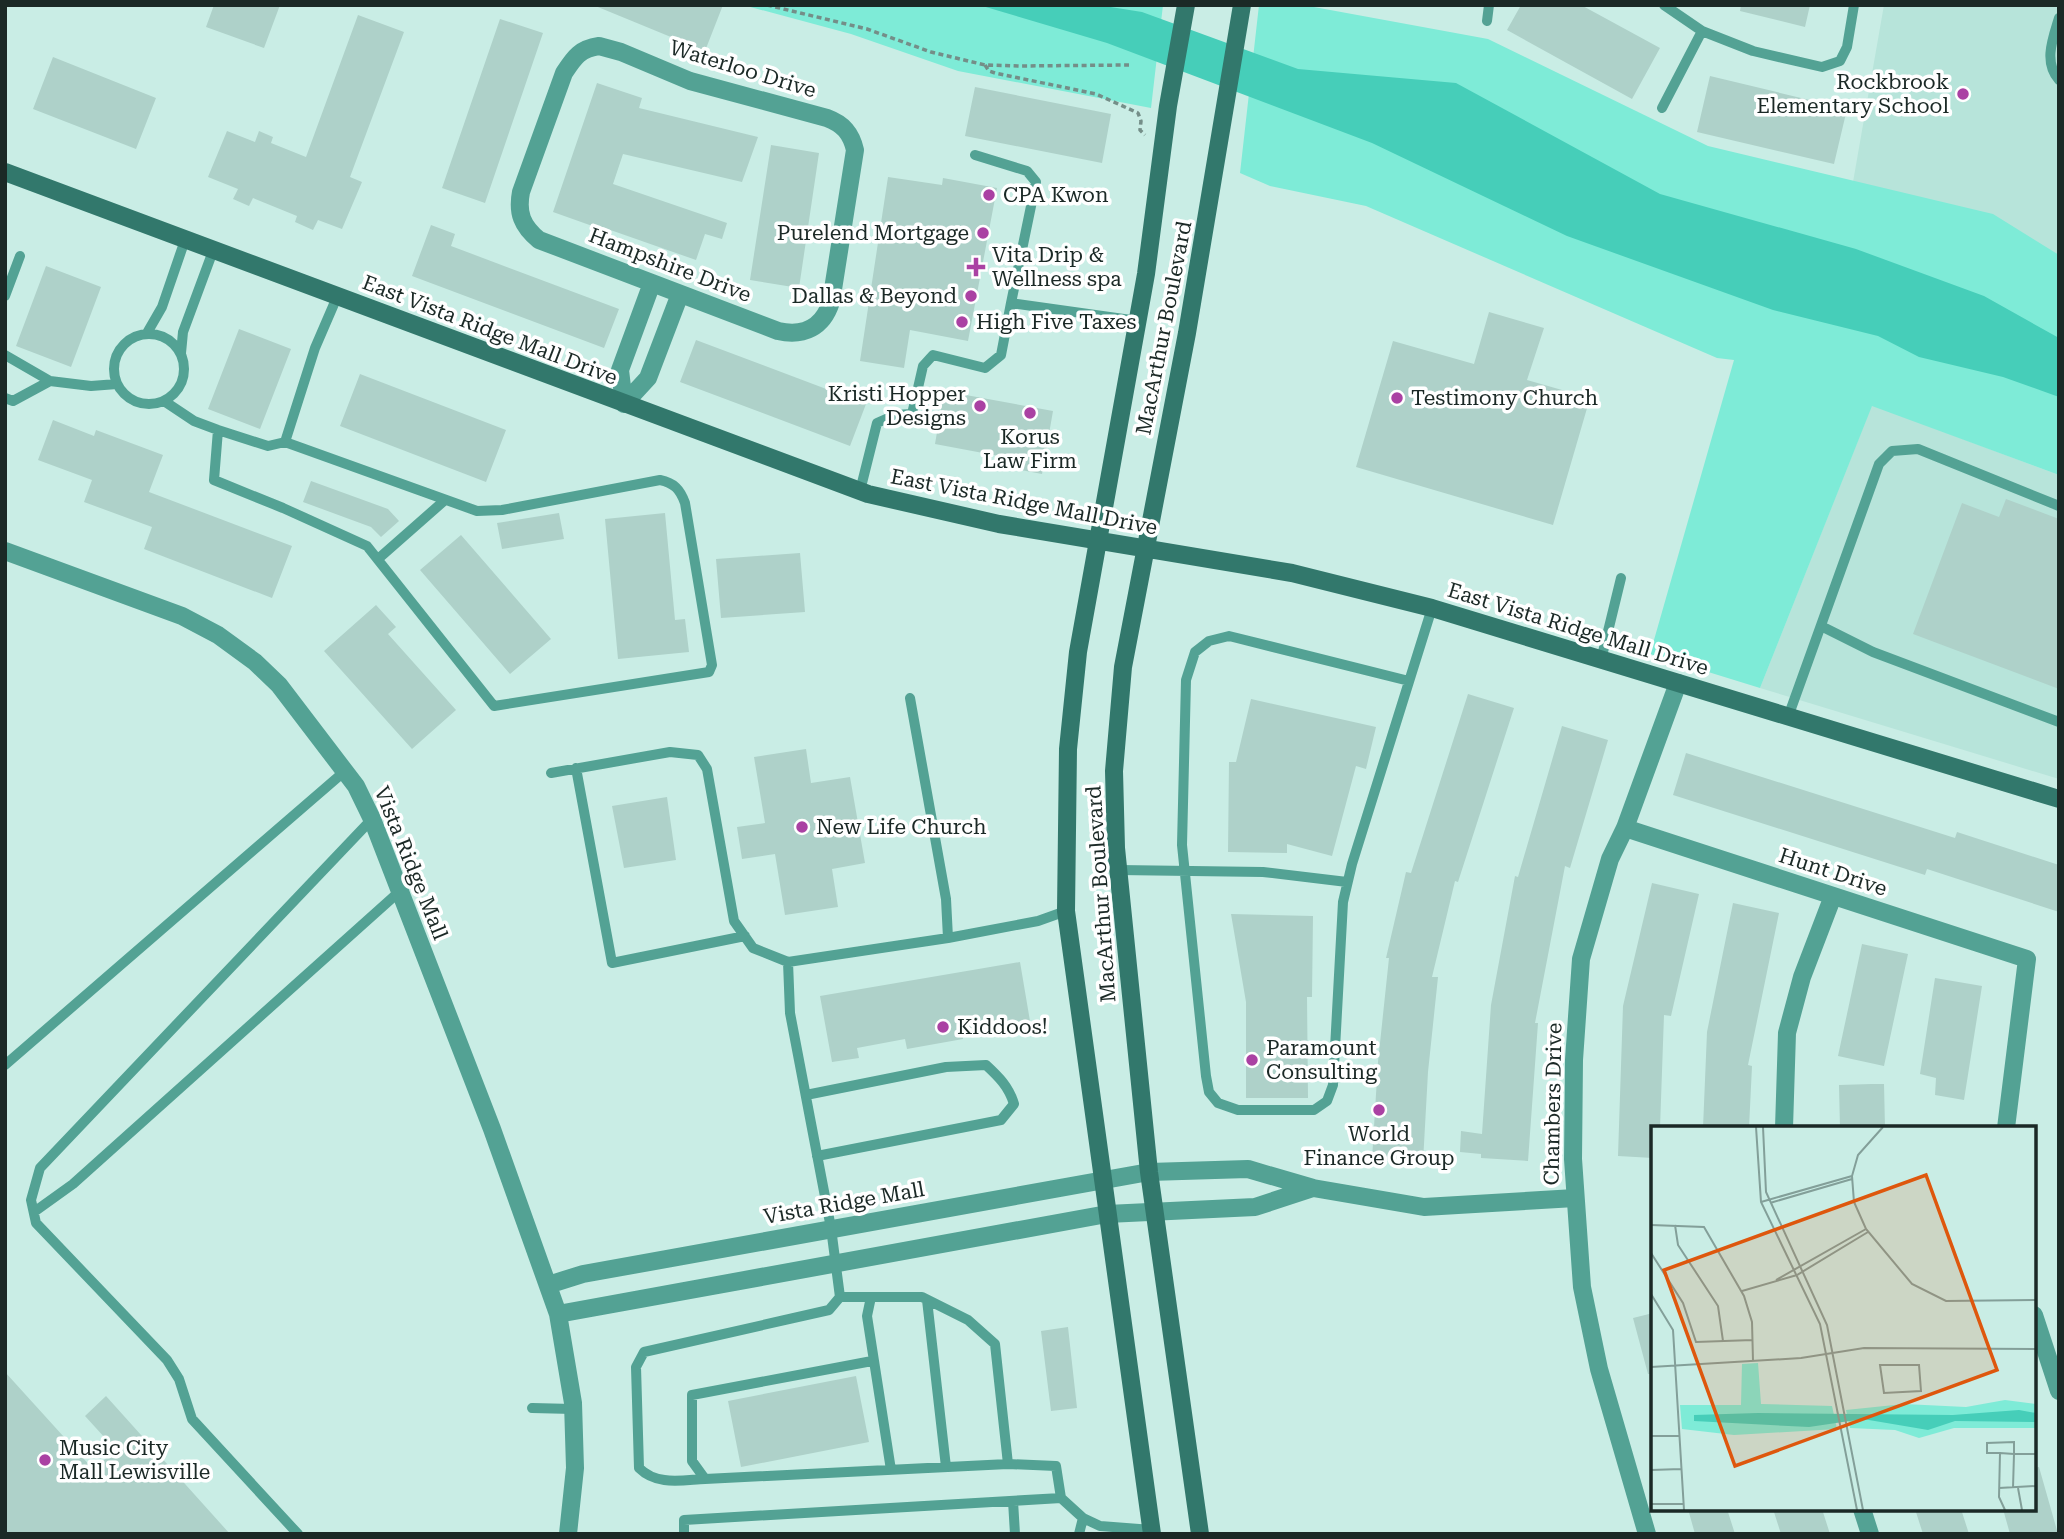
<svg xmlns="http://www.w3.org/2000/svg" width="2064" height="1539" font-family="'Roboto Serif',serif">
<rect width="100%" height="100%" fill="#c9ede5"/>
<path fill="#b7e4da" d="M1884 5H2059V256L1853 182Z
M1872 405 2059 475V779L1760 688Z"/>
<path fill="#7eebd7" d="M743 5H1163L1151 108 958 71 851 34Z
M1259 5H1303L1488 39 1708 146 1993 214 2059 255V475L1872 406 1760 688 1650 654 1734 360 1717 358 1366 206 1270 186 1240 173Z"/>
<path fill="#46ceb9" d="M979 5H1098L1142 12 1298 69 1456 83 1660 194 1856 249 1984 296 2059 338V397L2003 377 1919 357 1878 336 1773 310 1567 236 1372 143 1107 43Z"/>
<path fill="#aed1c9" d="M214 5H280L264 48 206 27Z
M593 5H723L705 51Z
M1521 5H1581L1660 48 1632 99 1507 30Z
M1741 5H1810L1805 27 1740 11Z
M358 15 404 32 350 177 362 182 342 229 318 220 313 230 295 222 297 216 253 198 249 206 233 199 238 189 208 177 227 131 255 142 259 131 273 137 271 143 306 157Z
M500 19 543 33 485 203 442 188Z
M53 57 156 98 136 149 33 109Z
M1710 76 1847 109 1834 164 1697 132Z
M597 83 642 98 639 108 758 137 742 182 623 154 613 184 727 223 722 239 705 234 696 260 599 226 598 228 553 212Z
M975 87 1111 114 1102 163 965 136Z
M771 145 819 153 799 288 750 280Z
M888 177 942 185 943 178 997 188 968 341 910 330 904 368 860 361Z
M431 225 455 234 451 246 619 309 604 348 412 276Z
M46 266 101 287 71 367 16 346Z
M1489 312 1544 328 1527 380 1590 398 1553 525 1356 467 1393 341 1474 364Z
M239 329 291 349 260 429 208 409Z
M696 340 866 404 850 446 680 382Z
M360 374 506 430 486 482 340 426Z
M944 391 1053 411 1042 474 1021 470 1022 466 998 462 999 456 935 444Z
M53 420 94 436 96 430 163 455 149 492 292 546 272 598 144 549 152 527 84 502 92 480 38 460Z
M311 481 388 509 399 521 381 537 371 527 303 502Z
M2006 499 2059 519V689L1913 634 1962 503 1999 517Z
M559 513 564 539 502 549 497 523Z
M665 513 675 620 685 619 689 652 618 659 605 519Z
M461 535 551 639 510 674 420 570Z
M800 553 805 612 721 618 716 559Z
M376 605 396 627 388 634 456 710 412 749 324 651Z
M1468 694 1514 708 1458 882 1455 881 1432 977H1438L1428 1072 1423 1162 1372 1159 1378 1062 1389 958H1386L1406 872 1411 873Z
M1251 699 1376 727 1366 769 1356 766 1332 856 1287 844V853L1228 852 1229 762H1236Z
M1562 726 1608 740 1570 868 1565 866 1535 1023H1538L1528 1161 1481 1158V1154L1460 1152 1461 1131 1482 1134 1491 1005 1515 876 1518 877Z
M806 749 811 783 850 777 865 863 832 869 838 907 785 915 775 854 742 859 737 827 765 823 754 757Z
M1686 753 1955 838 1957 832 2059 865V912L1927 869 1925 875 1673 795Z
M667 797 676 860 624 868 612 806Z
M1652 883 1699 894 1671 1016 1664 1015 1660 1128H1653V1158L1618 1156 1623 1006Z
M1733 903 1779 913 1748 1065 1752 1066 1749 1128H1703L1707 1032Z
M1231 914 1313 916 1312 997H1307L1308 1098H1246V1002Z
M1862 944 1908 954 1884 1066 1838 1056Z
M1020 962 1031 1027 1010 1031 1009 1021 962 1030 963 1039 907 1049 905 1039 857 1048 859 1058 832 1062 820 996Z
M1935 978 1982 986 1964 1100 1935 1095 1936 1078 1920 1074Z
M1871 1084H1884L1885 1128H1840L1839 1085Z
M1653 1313V1374H1648L1633 1318Z
M1068 1327 1077 1408 1051 1411 1041 1331Z
M5 1372 93 1469 116 1450 85 1416 106 1396 230 1534H5Z
M856 1376 869 1442 741 1467 728 1401Z
M2039 1467 2058 1534H2010L2003 1509H2034V1468Z
M1688 1509H1727L1735 1534H1695Z
M1773 1509H1822L1830 1534H1781Z
M1915 1509H1961L1969 1534H1923Z"/>
<g fill="none" stroke-linecap="round" stroke-linejoin="round">
<path stroke="#748e88" stroke-width="3.5" stroke-dasharray="5 3.5" stroke-linecap="butt" d="M767 5 867 29 931 52 985 65 1020 66 1129 65
M985 65 989 71 995 73 1096 94 1138 113 1141 121 1140 130 1145 135"/>
<path stroke="#53a294" stroke-width="10" d="M1664 5 1702 31 1753 51 1822 67 1840 61 1847 47 1854 5
M2059 18C2053 38 2043 62 2059 80
M1487 21 1489 5
M1662 108 1702 31
M975 155 1027 171 1036 182 1011 303
M5 296 20 256
M147 333 162 307 185 240
M114 369a35 35 0 1 1 70 0a35 35 0 1 1-70 0Z
M181 353 183 332 213 251
M5 355 50 381
M5 398 13 401 50 381 91 386 117 384
M164 401 194 421 218 430 268 446 285 442 477 511 502 510 660 480C674 483 680 489 685 503L712 665 709 672 494 706 367 546 283 508 214 480 218 430
M285 442 315 348 337 297
M860 491 877 423 895 415 912 414 923 366 933 355 985 368 1001 355 1011 303 1138 321
M378 559 445 500
M1821 626 1873 652 2059 722
M1601 660 1621 578
M1409 681 1229 636 1209 641 1195 652 1186 680 1182 845 1206 1076 1209 1092 1218 1103 1238 1110H1314L1327 1101 1333 1085 1343 902 1352 864 1432 608
M910 698 946 899 948 938
M1788 717 1879 464 1892 451 1918 449 2059 506
M576 768 612 963 745 936
M551 773 670 752 698 755 707 769 734 921 753 948 788 962 948 938 1038 921 1066 911
M1119 870 1263 872 1347 882
M5 1065 345 771
M806 1095 946 1067 986 1065C999 1077 1009 1087 1014 1104L1001 1120 817 1156
M34 1212 73 1184 400 891
M840 1297H922L968 1320 995 1344 1008 1464
M871 1297 867 1316 891 1470
M927 1300 946 1467
M872 1361 692 1395V1461L705 1479 1008 1464 1056 1466 1061 1498
M532 1408 573 1409
M705 1479C682 1480 657 1486 639 1468L636 1367 644 1352 829 1310 840 1297 831 1228 790 1013 788 962
M1013 1501 1015 1534
M298 1534 192 1419 179 1379 167 1360 36 1223 31 1200 40 1168 372 819
M684 1534V1520L1061 1498 1083 1518 1100 1526 1152 1530
M1079 1534 1083 1518"/>
<path stroke="#53a294" stroke-width="18" d="M599 46 621 52 690 81 827 118C843 124 851 133 855 150L831 302C823 327 804 337 778 331L539 240C522 226 517 213 521 192L564 73C574 58 579 49 599 46Z
M624 404 620 370 652 283
M624 404 648 378 680 294
M5 551 182 616 218 635 255 662 279 685 356 786 372 819 492 1129 558 1314 573 1403 575 1468 568 1534
M1625 828 2027 959 2006 1128
M1784 1128 1787 1033 1802 977 1833 896
M548 1285 583 1274 1149 1172 1248 1169 1313 1188 1424 1207 1575 1198
M558 1314 1107 1214 1255 1207 1313 1188
M2034 1315 2059 1391
M1862 1509 1870 1534
M1647 1534 1599 1369 1582 1287 1573 1159 1574 1060 1581 959 1610 859 1625 828 1678 683"/>
<path stroke="#32786c" stroke-width="18" d="M5 172 868 494 999 524 1292 573 1432 608 2059 799
M1152 1534 1066 911 1068 749 1078 652 1146 274 1168 106 1186 5
M1200 1534 1149 1172 1116 848 1114 771 1123 667 1187 333 1242 5"/>
</g>
<g fill="#aa41a3" stroke="#fff" stroke-width="2.5">
<circle cx="1963" cy="94" r="7"/>
<circle cx="989" cy="195" r="7"/>
<circle cx="983" cy="233" r="7"/>
<path d="M972.5 256.5h7v7h7v7h-7v7h-7v-7h-7v-7h7z"/>
<circle cx="971" cy="296" r="7"/>
<circle cx="962" cy="322" r="7"/>
<circle cx="1397" cy="398" r="7"/>
<circle cx="980" cy="406" r="7"/>
<circle cx="1030" cy="413" r="7"/>
<circle cx="802" cy="827" r="7"/>
<circle cx="943" cy="1027" r="7"/>
<circle cx="1252" cy="1060" r="7"/>
<circle cx="1379" cy="1110" r="7"/>
<circle cx="45" cy="1460" r="7"/>
</g>
<g text-anchor="middle" dominant-baseline="central" stroke-width="7" stroke-linejoin="round" paint-order="stroke">
<g font-size="21" fill="#1b2926" stroke="#fff">
<text transform="translate(743 69) rotate(17)">Waterloo Drive</text>
<text transform="translate(670 265) rotate(21)">Hampshire Drive</text>
<text transform="translate(1164 328) rotate(-79)">MacArthur Boulevard</text>
<text transform="translate(490 330) rotate(21)">East Vista Ridge Mall Drive</text>
<text transform="translate(1024 502) rotate(11)">East Vista Ridge Mall Drive</text>
<text transform="translate(1578 629) rotate(17)">East Vista Ridge Mall Drive</text>
<text transform="translate(411 863) rotate(68)">Vista Ridge Mall</text>
<text transform="translate(1833 872) rotate(18)">Hunt Drive</text>
<text transform="translate(1101 894) rotate(-94)">MacArthur Boulevard</text>
<text transform="translate(1553 1104) rotate(-89)">Chambers Drive</text>
<text transform="translate(844 1203) rotate(-10)">Vista Ridge Mall</text>
</g>
<g font-size="21" fill="#1b2926" stroke="#fff" text-anchor="start">
<text x="1949" y="82" text-anchor="end">Rockbrook<tspan x="1949" dy="24">Elementary School</tspan></text>
<text x="1003" y="195">CPA Kwon</text>
<text x="969" y="233" text-anchor="end">Purelend Mortgage</text>
<text x="992" y="255">Vita Drip &amp;<tspan x="992" dy="24">Wellness spa</tspan></text>
<text x="957" y="296" text-anchor="end">Dallas &amp; Beyond</text>
<text x="976" y="322">High Five Taxes</text>
<text x="966" y="394" text-anchor="end">Kristi Hopper<tspan x="966" dy="24">Designs</tspan></text>
<text x="1411" y="398">Testimony Church</text>
<text x="1030" y="437" text-anchor="middle">Korus<tspan x="1030" dy="24">Law Firm</tspan></text>
<text x="816" y="827">New Life Church</text>
<text x="957" y="1027">Kiddoos!</text>
<text x="1266" y="1048">Paramount<tspan x="1266" dy="24">Consulting</tspan></text>
<text x="1379" y="1134" text-anchor="middle">World<tspan x="1379" dy="24">Finance Group</tspan></text>
<text x="59" y="1448">Music City<tspan x="59" dy="24">Mall Lewisville</tspan></text>
</g>
</g>
<g transform="translate(1651 1126)">
<rect width="385" height="385" fill="#c9ede5"/>
<path d="M107 237 110 278 181 280 186 303 83 309 31 303 29 279H90L91 238ZM354 274 385 278V302H303L268 312 244 304 199 302 195 284 253 278 315 281Z" fill="#7eebd7"/>
<path d="M368 284 385 287V296L304 295 277 304 212 293 158 301 43 295V289L107 287 302 289Z" fill="#46ceb9"/>
<path fill="none" stroke="#839f99" stroke-width="2" d="M105 1 110 76 169 198 206 384M112 1 115 66 176 199 212 384M232 1 207 29 201 50 203 76 215 103 261 158 295 175 385 174M110 76 201 50M119 77 201 53M0 99 53 101 93 170 101 196 102 235M24 99 27 119 67 180 72 215M0 127 32 177 45 216 102 214M125 154 215 103M91 165 146 149 217 106M0 168 22 204 33 384M229 239H268L270 265 233 267ZM0 241 150 232 213 222 385 223M0 310H28M349 327 348 371 354 384M0 344 30 343M348 362 385 360M362 362 363 328V316L336 317V327H349L363 328H385M367 362 371 384M0 378H33"/>
<path fill="#de570d" fill-opacity="0.15" stroke="#de570d" stroke-width="3.5" d="M275 49 346 244 84 340 13 144Z"/>
<rect width="385" height="385" fill="none" stroke="#1b2926" stroke-width="3.5"/>
</g>
<rect width="2064" height="1539" fill="none" stroke="#1b2926" stroke-width="14"/>
</svg>
